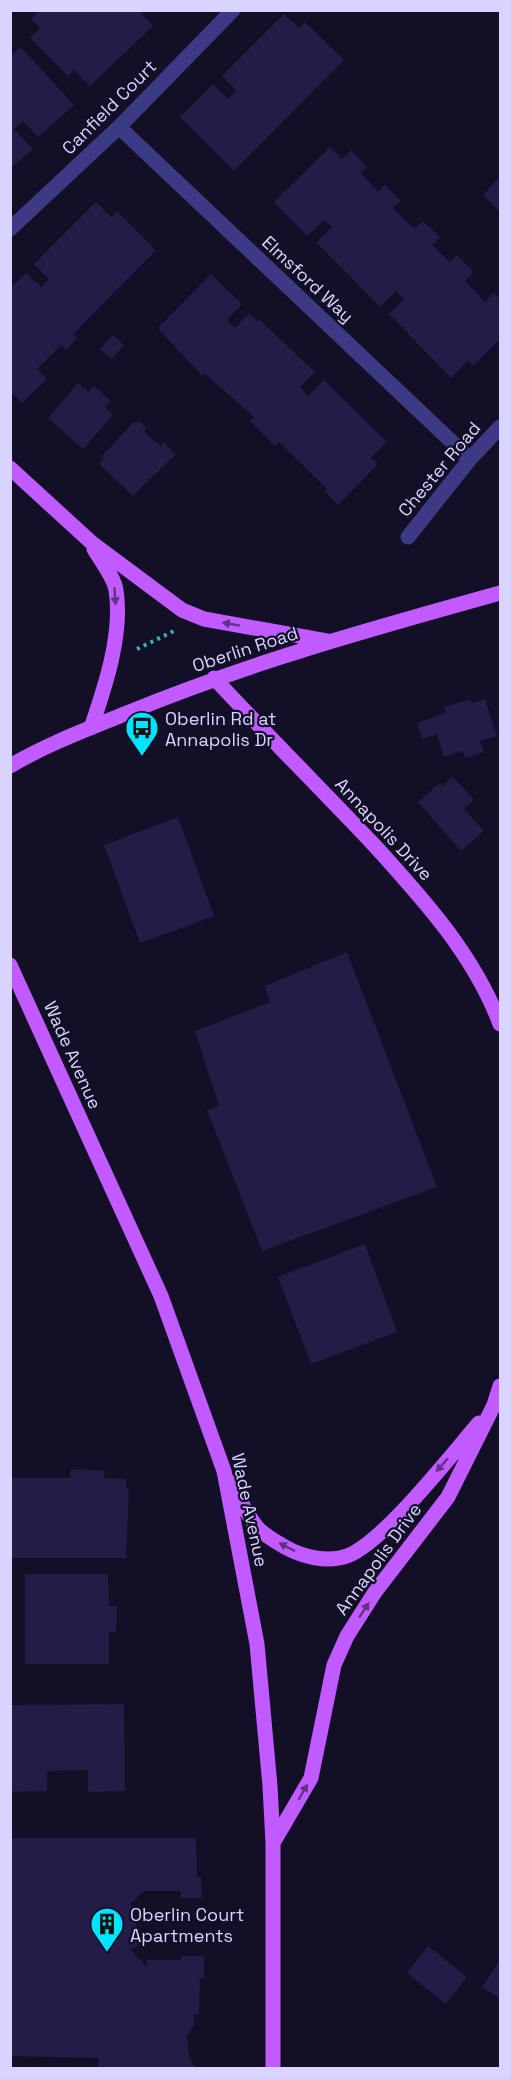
<svg xmlns="http://www.w3.org/2000/svg" width="511" height="2079" font-family="'Space Grotesk',sans-serif">
<rect width="100%" height="100%" fill="#130f26"/>
<path fill="#241b47" d="M39 10H138L153 26 90 86 74 70 68 76 30 38 40 28 31 19Z
M284 14 299 28 305 22 344 60 234 171 180 117 213 84 228 99 236 90 222 76Z
M21 47 74 105 38 137 23 121 14 129 33 149 10 169V56Z
M330 147 342 159 351 150 367 167 361 173 378 192 385 185 401 201 393 208 414 229 423 221 440 237 432 245 450 262 457 255 474 272 465 281 485 302 494 292 500 299V339L473 366 468 361 451 378 389 314 404 299 396 291 380 307 316 242 332 227 324 220 307 236 274 202Z
M500 176V212L483 195Z
M96 202 111 217 117 211 156 250 73 334 77 338 66 350 61 345 37 369 47 379 22 403 13 394 10 396V288L26 273 41 287 49 279 34 264Z
M211 274 242 304 227 320 235 328 249 313 258 321 259 319 315 372 300 387 308 396 324 380 387 442 371 458 378 464 338 505 324 491 327 489 279 442 275 446 250 421 254 417 204 373 202 376 158 328Z
M113 335 124 345 112 359 100 349Z
M78 383 88 392 94 386 111 401 105 407 113 415 83 449 48 418Z
M139 421 147 429 144 431 160 446 163 442 176 454 133 496 99 464 104 458 102 456 134 422 136 423Z
M470 699 471 703 485 699 497 736 480 741 484 752 465 758 463 751 444 757 437 734 422 739 417 723 446 713 444 707Z
M453 777 474 800 464 809 484 831 461 851 418 802 440 783 442 786Z
M178 817 214 916 140 943 104 845Z
M347 952 437 1187 262 1251 207 1110 219 1106 195 1031 270 1002 265 986Z
M365 1244 397 1332 311 1364 278 1277Z
M71 1469 105 1471 104 1478 126 1479V1488L129 1489 126 1558H10V1478H70Z
M25 1574H108L109 1606H117L116 1632H109V1664H25Z
M124 1704 125 1791 88 1792V1770L47 1771V1791L10 1792V1705Z
M10 1838H196L197 1877H201L202 1898H180L181 1891H144L130 1904 135 1909 137 1946 130 1950 147 1967V1960H181V1956H204V1978H200L199 2015 194 2014V2025L187 2036 189 2057 195 2068H98L99 2058 10 2056Z
M428 1946 467 1977 446 2004 407 1973Z
M500 1960V1999L482 1987Z"/>
<g fill="none" stroke-linecap="round" stroke-linejoin="round">
<path stroke="#2fb8b0" stroke-width="4" stroke-dasharray="3 4.5" stroke-linecap="butt" d="M137 649 176 630"/>
<path stroke="#3d3a85" stroke-width="15" d="M119 127 470 459
M10 229 119 127 233 10
M408 537 470 459 500 427"/>
<path stroke="#c25bff" stroke-width="15" d="M10 468 92 543 182 610 204 619 327 641
M214 678C267 735 322 790 375 846 424 900 474 955 500 1024
M91 728C105 687 123 634 116 590 114 577 101 561 94 549
M10 766C47 744 88 729 127 713 248 663 374 628 500 593
M10 965 161 1296 224 1471 257 1644 270 1786 273 1843V2068
M230 1482C238 1496 246 1513 256 1526 263 1535 275 1541 285 1547 303 1557 327 1563 347 1556 383 1543 452 1454 479 1423
M273 1843 311 1778 334 1665 347 1636 375 1592 448 1497 494 1405 500 1386"/>
</g>
<defs><path id="oneway-solid" d="M-6-.8H1V-3.2L6.5 0L1 3.2V.8H-6Z" transform="scale(1.5)"/></defs>
<g fill="#623188">
<use href="#oneway-solid" transform="translate(115 596) rotate(86)"/>
<use href="#oneway-solid" transform="translate(231 624) rotate(-170)"/>
<use href="#oneway-solid" transform="translate(442 1465) rotate(131)"/>
<use href="#oneway-solid" transform="translate(287 1547) rotate(-153)"/>
<use href="#oneway-solid" transform="translate(364 1610) rotate(-57)"/>
<use href="#oneway-solid" transform="translate(303 1792) rotate(-60)"/>
</g>
<defs>
<g id="bus-pin" transform="scale(1.725)"><path d="M0 17L-7.5 6A9.5 9.5 0 1 1 7.5 6Z" fill="#00e5ff" stroke="#130f26"/><path d="M-5-6H5V4H4V6H2V4H-2V6H-4V4H-5ZM-3.5-4V0h7V-4ZM-3.5 1.2v1.5H-2V1.2ZM2 1.2v1.5H3.5V1.2Z" fill="#111"/></g>
<g id="building-pin" transform="scale(1.725)"><path d="M0 17L-7.5 6A9.5 9.5 0 1 1 7.5 6Z" fill="#00e5ff" stroke="#130f26"/><path d="M-4-6H4V6H1V3H-1V6H-4ZM-2.5-4.3h1.7v1.8h-1.7ZM.8-4.3h1.7v1.8H.8ZM-2.5-1h1.7V.8h-1.7ZM.8-1h1.7V.8H.8Z" fill="#111"/></g>
</defs>
<g fill-rule="evenodd">
<use href="#bus-pin" x="142" y="728"/>
<use href="#building-pin" x="107" y="1924"/>
</g>
<g text-anchor="middle" dominant-baseline="central" stroke-width="4.5" stroke-linejoin="round" paint-order="stroke">
<g font-size="18" fill="#d9d4ff" stroke="#130f26">
<text transform="translate(109 107) rotate(-45)">Canfield Court</text>
<text transform="translate(308 279) rotate(43)">Elmsford Way</text>
<text transform="translate(439 469) rotate(-50)">Chester Road</text>
<text transform="translate(245 649) rotate(-18)">Oberlin Road</text>
<text transform="translate(384 829) rotate(47)">Annapolis Drive</text>
<text transform="translate(73 1055) rotate(66)">Wade Avenue</text>
<text transform="translate(250 1510) rotate(78)">Wade Avenue</text>
<text transform="translate(378 1559) rotate(-54)">Annapolis Drive</text>
</g>
<g font-size="18" fill="#d9d4ff" stroke="#130f26" text-anchor="start">
<text x="165" y="718">Oberlin Rd at<tspan x="165" dy="21">Annapolis Dr</tspan></text>
<text x="130" y="1914">Oberlin Court<tspan x="130" dy="21">Apartments</tspan></text>
</g>
</g>
<rect width="511" height="2079" fill="none" stroke="#d9d4ff" stroke-width="24"/>
</svg>
